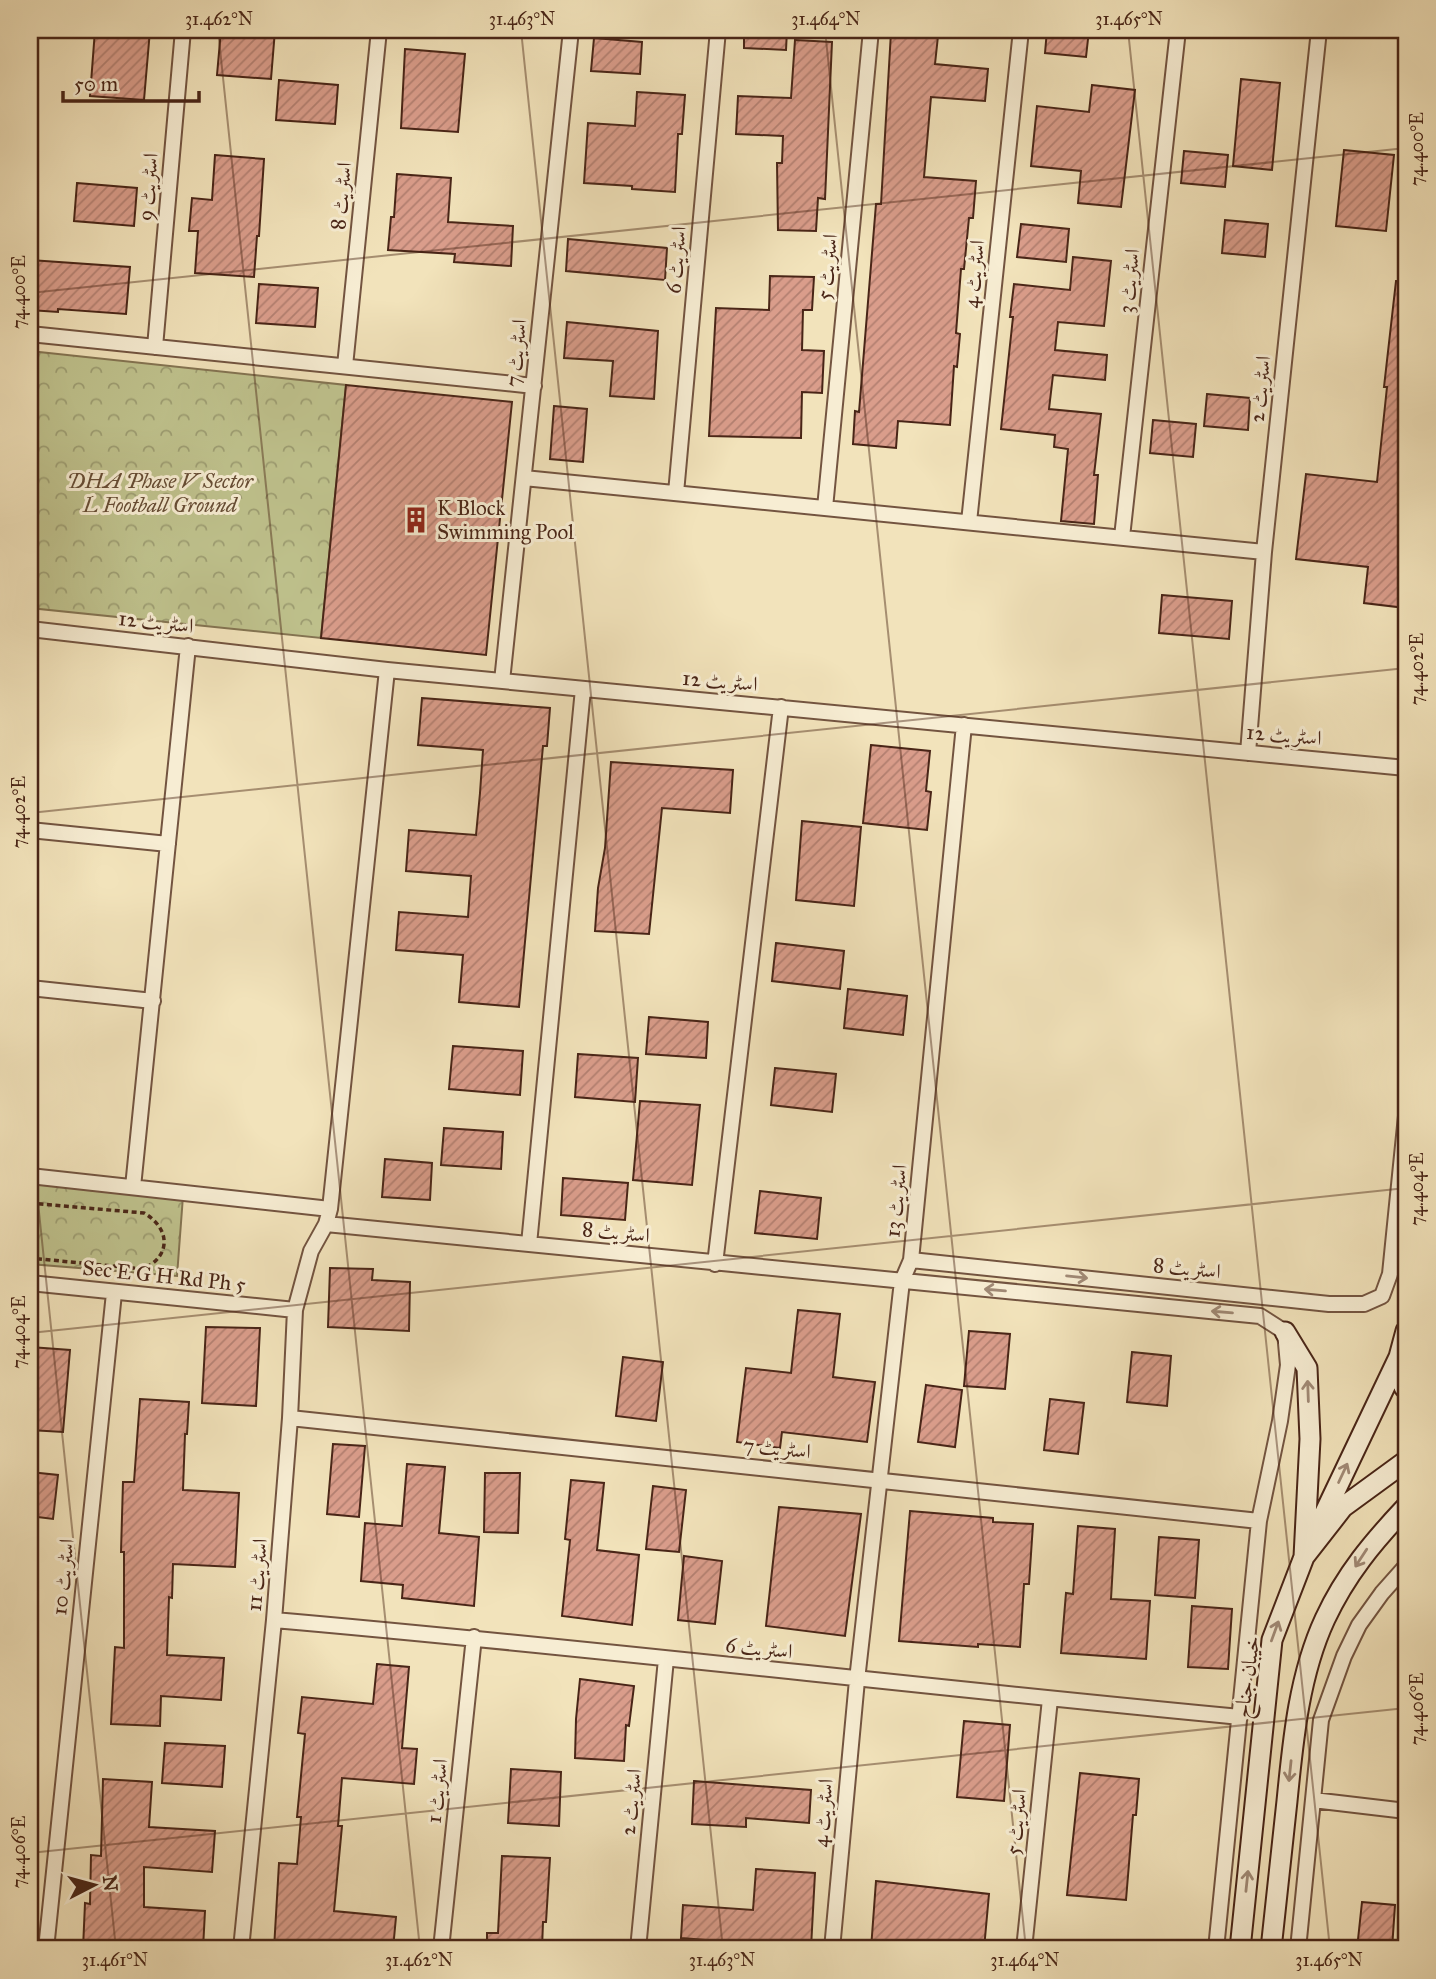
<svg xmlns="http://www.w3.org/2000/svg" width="1436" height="1979" font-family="'IM FELL Great Primer',Amiri,serif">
<defs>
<pattern id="park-crowns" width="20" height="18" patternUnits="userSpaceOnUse" patternTransform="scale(1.75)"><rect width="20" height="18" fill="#bfc28d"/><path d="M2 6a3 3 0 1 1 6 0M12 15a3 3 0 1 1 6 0" fill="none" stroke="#9d9d72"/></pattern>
<pattern id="building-hatch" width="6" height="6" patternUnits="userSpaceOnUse" patternTransform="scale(1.75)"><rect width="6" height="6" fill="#da9d8b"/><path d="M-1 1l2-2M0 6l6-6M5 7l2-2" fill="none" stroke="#b38071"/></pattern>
</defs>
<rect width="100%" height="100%" fill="#f2e3bb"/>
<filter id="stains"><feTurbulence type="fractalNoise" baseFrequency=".00286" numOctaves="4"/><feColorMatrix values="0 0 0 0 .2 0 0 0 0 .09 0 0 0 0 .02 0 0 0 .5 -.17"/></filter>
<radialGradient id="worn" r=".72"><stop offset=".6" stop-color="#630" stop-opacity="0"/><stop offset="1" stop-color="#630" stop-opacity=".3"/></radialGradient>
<path fill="url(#park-crowns)" stroke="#847452" stroke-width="2" d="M30 351 346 385 321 638 30 608Z
M30 1183 183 1196 177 1276 30 1264Z"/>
<path fill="url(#building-hatch)" stroke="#492517" stroke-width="2" d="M95 30H150L144 100 90 96Z
M221 30H275L271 79 217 75Z
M744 30H787L786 50 744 48Z
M1047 30H1089L1086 57 1045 53Z
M891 32 938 36 935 64 988 69 985 101 931 97 924 177 976 181 973 218H969L964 269H961L956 333 960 334 957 367 954 366 950 425 898 421 896 448 853 444 855 411 859 412 876 204H881Z
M594 38 642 42 640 74 591 71Z
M795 40 832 42 825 199 818 198 816 231 778 230 777 163H782L783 136 736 134 738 96 791 98Z
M405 49 465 54 458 132 401 128Z
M1241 79 1280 83 1272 170 1233 166Z
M279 80 338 85 335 124 276 120Z
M1092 85 1135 90 1121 207 1078 203 1081 171 1031 166 1037 106 1089 112Z
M637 92 685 95 682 134H678L675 192 632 189V186L584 183 588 123 635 126Z
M1344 150 1394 155 1386 231 1336 226Z
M1184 151 1228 155 1225 187 1181 183Z
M215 155 264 159 259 236H257L254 277 195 273 198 231H189L192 198 212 200Z
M397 174 451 178 448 222 513 226 511 266 454 262 455 254 388 250 391 217H394Z
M77 183 137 188 134 226 74 221Z
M1225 220 1268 224 1265 257 1222 253Z
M1021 224 1069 229 1066 262 1017 257Z
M568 239 667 248 665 280 566 271Z
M1073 257 1111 261 1104 326 1058 322 1055 350 1107 355 1105 380 1053 375 1049 409 1101 414 1094 475H1098L1094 524 1061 521 1068 449 1054 447 1055 435 1001 429 1013 317H1010L1014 284 1070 290Z
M30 260 130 267 126 314 58 309V312L30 310Z
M770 276 814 277 812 310H803L802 350 824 351 822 393 802 392 801 438 709 436 716 308 769 310Z
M1396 281 1406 282V608L1364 603 1368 567 1296 559 1306 474 1377 482 1387 387H1384Z
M259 284 318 288 315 327 256 323Z
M567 322 658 331 654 399 610 396 613 361 564 358Z
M346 385 512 402 486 655 321 638Z
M1207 394 1250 398 1248 430 1204 426Z
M554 406 587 409 583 462 550 459Z
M1153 420 1196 424 1193 457 1150 453Z
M1162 595 1232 601 1229 639 1159 633Z
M422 698 550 708 547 746H543L519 1007 459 1002 463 955 396 950 399 912 468 917 471 876 406 871 409 830 476 835 480 793 483 750 418 745Z
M871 745 930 751 926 791 931 792 927 830 863 823Z
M611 762 733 770 730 813 662 808 649 934 595 931 598 888 605 848Z
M802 821 861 827 854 906 796 900Z
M776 943 844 951 840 989 772 981Z
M848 989 907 996 903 1035 844 1028Z
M649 1017 708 1022 706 1058 646 1054Z
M453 1046 523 1051 520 1095 449 1089Z
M578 1054 638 1058 635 1102 575 1097Z
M775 1068 836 1074 832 1112 771 1105Z
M640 1101 700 1105 692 1185 633 1180Z
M444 1128 503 1132 501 1169 441 1165Z
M385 1159 432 1163 430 1200 382 1197Z
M563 1178 628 1183 625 1220 561 1215Z
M760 1191 821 1198 817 1239 755 1233Z
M330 1268 373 1269 372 1280 410 1282 409 1331 328 1327Z
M798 1310 840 1314 833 1377 875 1382 867 1442 782 1432 780 1448 737 1442 746 1368 791 1373Z
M206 1327 260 1328 256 1406 202 1403Z
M969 1331 1010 1334 1005 1389 964 1386Z
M30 1347 70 1350 63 1432 30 1430Z
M1132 1352 1171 1356 1167 1406 1127 1402Z
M623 1357 663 1362 656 1421 616 1416Z
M926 1385 962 1390 955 1447 918 1442Z
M140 1399 189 1402 187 1434H185L183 1490 239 1493 235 1567 173 1564 172 1598 169 1597 167 1655 224 1658 221 1700 161 1696 160 1726 111 1724 115 1647 124 1648V1552H121L123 1482H134Z
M1050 1399 1084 1403 1078 1454 1044 1450Z
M333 1444 365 1446 359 1517 327 1514Z
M407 1464 445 1467 439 1533 479 1537 474 1606 402 1598 403 1585 361 1581 365 1523 402 1526Z
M30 1472 58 1475 53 1519 30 1516Z
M485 1473H520L518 1533 484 1532Z
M571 1480 604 1483 597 1550 639 1555 632 1625 562 1616 570 1540 565 1539Z
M653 1486 686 1490 679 1552 646 1549Z
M779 1507 861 1514 845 1636 766 1626Z
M910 1511 993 1518V1522L1033 1524 1029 1584H1024L1020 1647 978 1644V1647L899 1641Z
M1078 1526 1115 1529 1111 1599 1150 1601 1146 1659 1061 1653 1066 1593 1073 1594Z
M1159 1537 1199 1540 1195 1598 1155 1595Z
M684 1556 722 1561 715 1624 678 1620Z
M1192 1606 1232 1609 1228 1669 1188 1667Z
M377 1664 409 1667 402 1748 417 1749 414 1784 342 1778 338 1826H342L334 1911 396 1917 393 1949 327 1944 326 1949H274L279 1863 297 1864 301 1817H297L305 1734 298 1733 302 1697 373 1704Z
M580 1679 634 1686 629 1726 626 1725 624 1761 575 1758 576 1719Z
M964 1721 1010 1725 1004 1801 957 1797Z
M165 1743 225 1746 222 1787 162 1783Z
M511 1769 561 1772 559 1826 508 1823Z
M1080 1773 1139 1779 1136 1815H1133L1126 1900 1067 1895Z
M103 1779 152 1782 149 1827 215 1831 212 1872 144 1867V1907L205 1911 203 1949H83L85 1903 90 1904 91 1855 101 1856Z
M694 1781 811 1790 809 1823 746 1818V1827L692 1824Z
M502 1856 550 1858 546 1922H543L542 1949H487V1933H498Z
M756 1869 815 1873 811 1948 681 1938 683 1905 753 1910Z
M876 1881 989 1894 984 1949H871Z
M1362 1902 1395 1905 1392 1949H1357Z"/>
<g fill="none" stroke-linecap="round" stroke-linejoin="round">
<g stroke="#735440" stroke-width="18">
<path id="street" d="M30 334 534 386
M155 347 183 30
M345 366 379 30
M524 478 1264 552
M676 493 718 30
M825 508 871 30
M969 522 1021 30
M1122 537 1178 30
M30 629 387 670 1406 768
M502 681 571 30
M1248 753 1264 552 1319 30
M30 830 168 844
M30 988 153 1001
M30 1176 330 1209
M133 1187 188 646
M326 1224 1260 1316 1285 1332 1288 1365 1280 1421 1259 1521 1216 1949
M529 1244 583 689
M911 1260 1329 1304H1364L1382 1296 1390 1274 1406 1116
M715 1264 781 707
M30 1283 295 1310
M290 1418 1259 1521
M274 1620C597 1648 918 1687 1240 1717
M1313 1800 1406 1811
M46 1949 114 1293
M241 1949 274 1620 290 1418 295 1310 311 1251 326 1224 330 1209 387 670
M441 1949 474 1637
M638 1949 666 1659
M832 1949 857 1680 902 1281 911 1260 964 725
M1024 1949 1050 1699
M1298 1949 1321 1720 1344 1656 1359 1625 1382 1593 1406 1566"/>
</g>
<g stroke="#492517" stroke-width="23">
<path id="secondary" d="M1285 1332 1307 1368 1310 1439 1304 1557
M1399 1357 1404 1387 1406 1389
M1318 1527 1399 1357 1406 1331
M1240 1949 1272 1640 1304 1557 1343 1507 1406 1461
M1271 1949C1276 1900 1282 1850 1287 1801 1293 1740 1299 1675 1325 1619 1346 1574 1373 1542 1406 1507"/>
</g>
<path stroke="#492517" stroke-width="3.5" stroke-dasharray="5 3.5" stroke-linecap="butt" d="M30 1203 144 1213C170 1228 172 1256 143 1269L30 1258"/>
<use href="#street" stroke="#f7edd3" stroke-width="14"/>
<use href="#secondary" stroke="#f7edd3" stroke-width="19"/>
</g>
<defs><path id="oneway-shaft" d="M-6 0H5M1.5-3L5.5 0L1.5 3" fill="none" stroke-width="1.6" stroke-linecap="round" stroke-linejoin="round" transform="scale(1.75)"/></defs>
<g stroke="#a08975">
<use href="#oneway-shaft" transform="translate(1077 1277) rotate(6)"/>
<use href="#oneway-shaft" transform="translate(995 1290) rotate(-175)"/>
<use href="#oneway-shaft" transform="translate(1222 1312) rotate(-175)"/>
<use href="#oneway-shaft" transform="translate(1308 1391) rotate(-92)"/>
<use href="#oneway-shaft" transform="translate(1343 1473) rotate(-65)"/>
<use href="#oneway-shaft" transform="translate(1361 1558) rotate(123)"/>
<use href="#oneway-shaft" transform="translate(1275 1631) rotate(-70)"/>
<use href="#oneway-shaft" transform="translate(1290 1771) rotate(96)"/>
<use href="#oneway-shaft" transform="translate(1247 1881) rotate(-84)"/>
</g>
<path fill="none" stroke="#492517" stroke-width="2" stroke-opacity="0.45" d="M218 30 420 1949M521 30 723 1949M825 30 1026 1949M1128 30 1330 1949M30 293 1406 148M30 813 1406 668M30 1126 116 1949M30 1333 1406 1188M30 1853 1406 1708"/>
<defs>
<g id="building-bare" transform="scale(2.1)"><path d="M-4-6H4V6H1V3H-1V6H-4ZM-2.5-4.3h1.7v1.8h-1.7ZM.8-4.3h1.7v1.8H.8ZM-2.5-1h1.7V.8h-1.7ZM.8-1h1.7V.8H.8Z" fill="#8f2418" stroke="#f7edd3" stroke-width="2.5" paint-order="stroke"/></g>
</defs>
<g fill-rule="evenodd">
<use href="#building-bare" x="416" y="520"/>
</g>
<g text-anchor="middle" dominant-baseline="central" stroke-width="6" stroke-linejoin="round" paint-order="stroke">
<g font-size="21" fill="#492517" stroke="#f7edd3">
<text transform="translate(148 187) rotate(-85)">اسٹریٹ 9</text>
<text transform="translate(341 196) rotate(-84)">اسٹریٹ 8</text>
<text transform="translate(676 260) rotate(-85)">اسٹریٹ 6</text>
<text transform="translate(827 267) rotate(-84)">اسٹریٹ 5</text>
<text transform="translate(974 274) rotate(-84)">اسٹریٹ 4</text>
<text transform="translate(1129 281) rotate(-84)">اسٹریٹ 3</text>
<text transform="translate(516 353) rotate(-84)">اسٹریٹ 7</text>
<text transform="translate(1260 389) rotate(-84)">اسٹریٹ 2</text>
<text transform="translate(156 622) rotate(6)">اسٹریٹ 12</text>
<text transform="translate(720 681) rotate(5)">اسٹریٹ 12</text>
<text transform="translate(1284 735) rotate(5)">اسٹریٹ 12</text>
<text transform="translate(896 1201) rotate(-84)">اسٹریٹ 13</text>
<text transform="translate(616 1232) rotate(6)">اسٹریٹ 8</text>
<text transform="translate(1187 1268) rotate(6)">اسٹریٹ 8</text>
<text transform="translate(164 1276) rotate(6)">Sec E G H Rd Ph 5</text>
<text transform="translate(777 1448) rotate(6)">اسٹریٹ 7</text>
<text transform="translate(257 1575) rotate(-85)">اسٹریٹ 11</text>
<text transform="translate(63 1577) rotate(-84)">اسٹریٹ 10</text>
<text transform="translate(759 1648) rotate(6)">اسٹریٹ 6</text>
<text transform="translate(1247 1677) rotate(-82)">خیبان جناح</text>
<text transform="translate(437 1791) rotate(-84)">اسٹریٹ 1</text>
<text transform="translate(631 1802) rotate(-84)">اسٹریٹ 2</text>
<text transform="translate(823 1813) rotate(-85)">اسٹریٹ 4</text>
<text transform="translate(1016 1822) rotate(-84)">اسٹریٹ 5</text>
</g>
<g font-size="21" font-style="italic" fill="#664c34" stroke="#f7edd3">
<text x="160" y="481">DHA Phase V Sector<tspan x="160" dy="24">L Football Ground</tspan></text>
</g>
<g font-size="21" fill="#492517" stroke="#f7edd3" text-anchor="start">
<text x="437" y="508">K Block<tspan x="437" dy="24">Swimming Pool</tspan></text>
</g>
</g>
<rect width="1436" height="1979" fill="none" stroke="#f2e3bb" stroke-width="77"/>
<g transform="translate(94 1885) rotate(84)" stroke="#f7edd3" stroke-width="5" paint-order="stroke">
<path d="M0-5L12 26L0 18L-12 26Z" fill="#492517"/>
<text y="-10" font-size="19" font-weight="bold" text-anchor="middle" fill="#492517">N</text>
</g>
<path d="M63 91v10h136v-10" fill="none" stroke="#492517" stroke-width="3.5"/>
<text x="74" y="91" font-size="21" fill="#492517" stroke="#f7edd3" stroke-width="5" paint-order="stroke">50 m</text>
<rect x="38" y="38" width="1360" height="1902" fill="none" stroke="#492517" stroke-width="2.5"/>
<g font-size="18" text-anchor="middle" fill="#492517">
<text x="219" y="25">31.462°N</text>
<text x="522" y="25">31.463°N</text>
<text x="826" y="25">31.464°N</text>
<text x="1129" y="25">31.465°N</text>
<text transform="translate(1417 149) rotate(-90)" y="6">74.400°E</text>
<text transform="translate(19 292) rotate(-90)" y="6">74.400°E</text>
<text transform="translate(1417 669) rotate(-90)" y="6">74.402°E</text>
<text transform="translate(19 812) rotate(-90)" y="6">74.402°E</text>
<text transform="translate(1417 1189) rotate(-90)" y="6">74.404°E</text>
<text transform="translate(19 1332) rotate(-90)" y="6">74.404°E</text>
<text transform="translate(1417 1709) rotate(-90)" y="6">74.406°E</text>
<text transform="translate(19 1852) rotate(-90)" y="6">74.406°E</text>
<text x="115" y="1966">31.461°N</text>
<text x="419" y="1966">31.462°N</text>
<text x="722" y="1966">31.463°N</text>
<text x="1025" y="1966">31.464°N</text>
<text x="1329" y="1966">31.465°N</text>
</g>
<rect width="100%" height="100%" filter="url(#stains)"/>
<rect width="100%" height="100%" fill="url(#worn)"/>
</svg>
